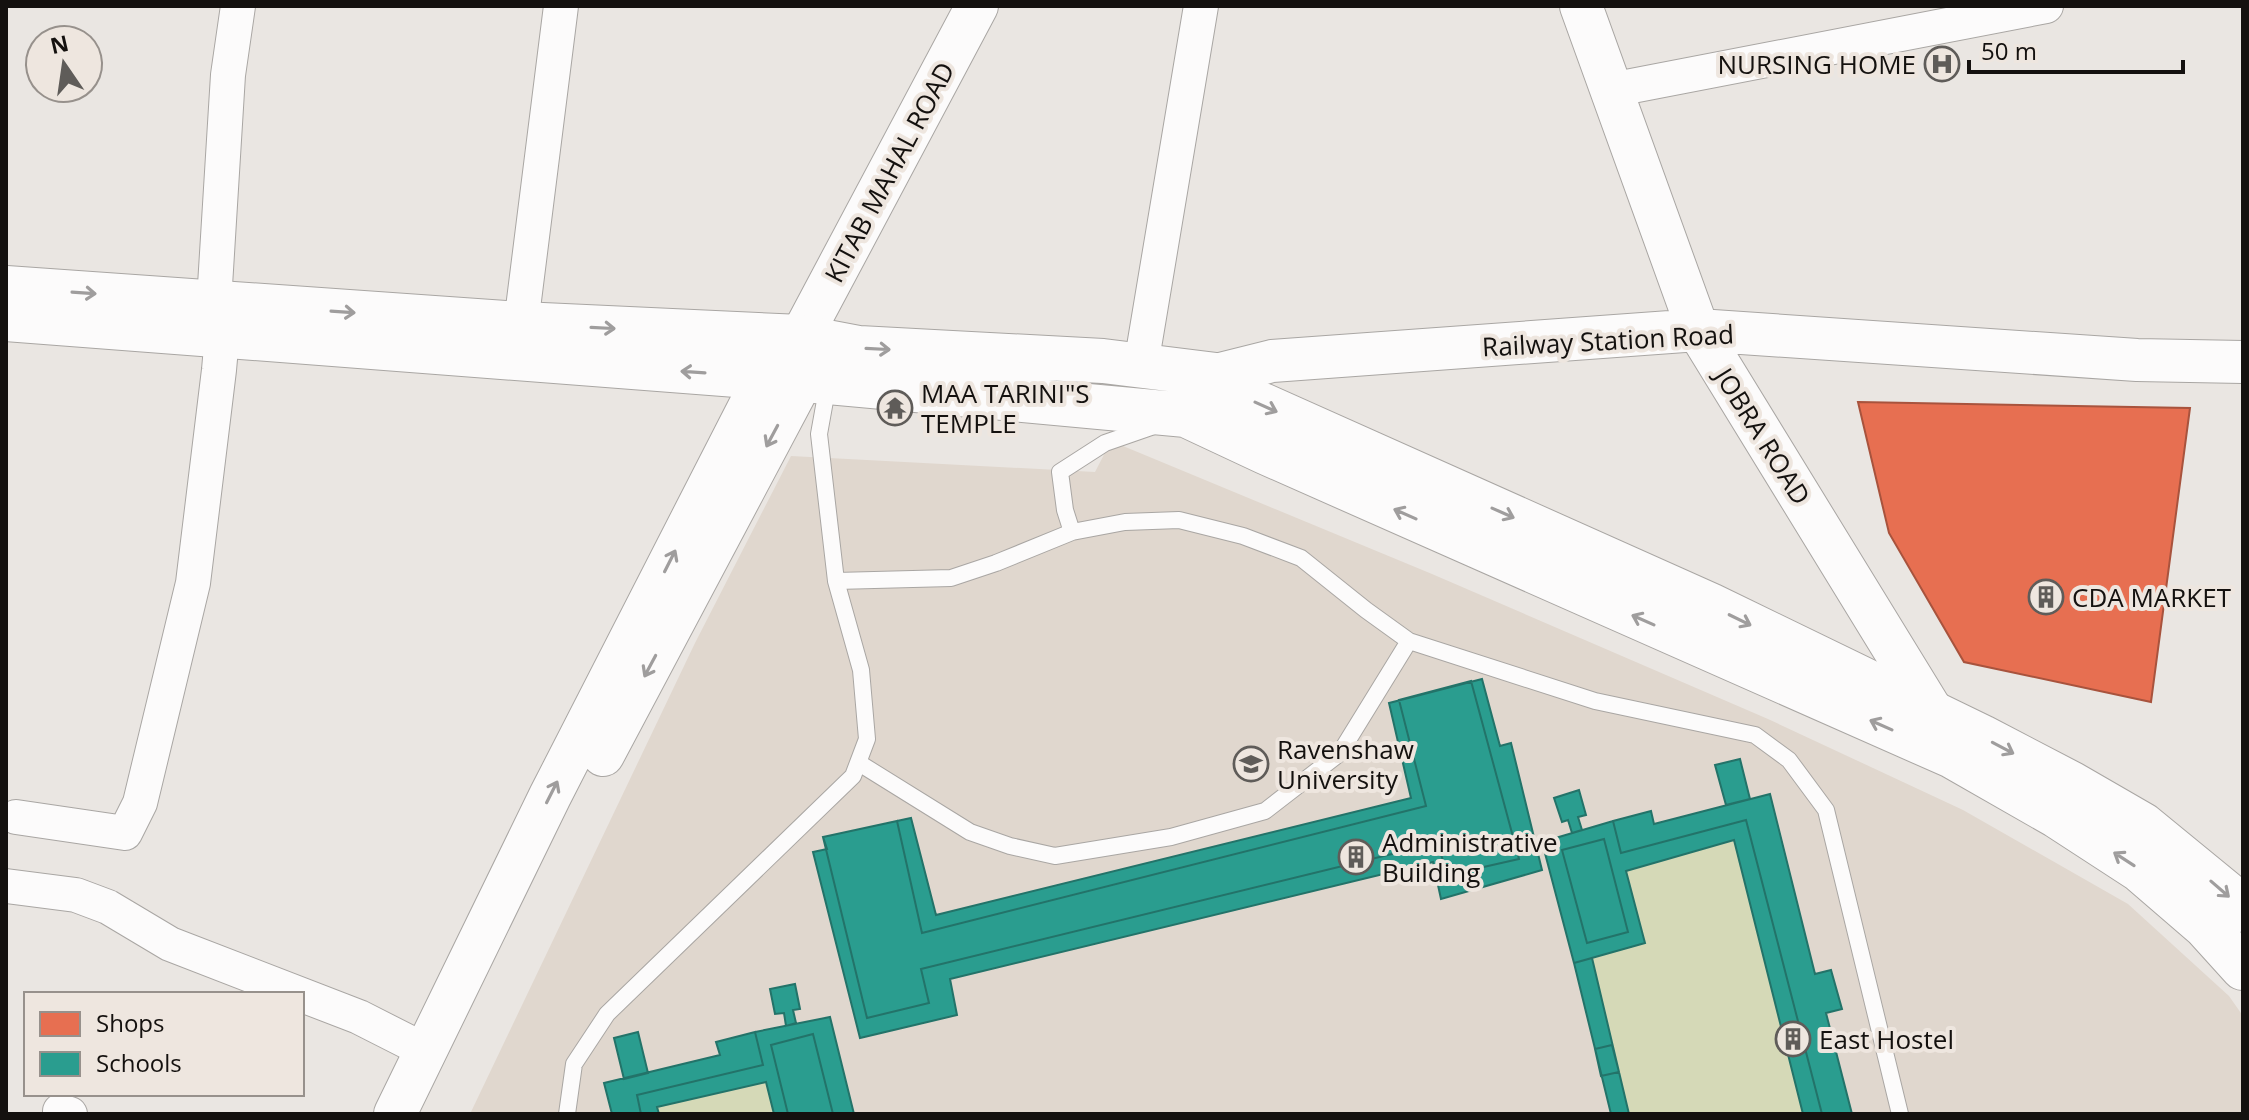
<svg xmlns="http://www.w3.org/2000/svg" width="2249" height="1120" font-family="'Open Sans',sans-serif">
<rect width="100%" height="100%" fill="#eae6e2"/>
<path fill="#e0d7ce" d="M1111 441 1432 574 1768 719 1963 810 2128 904 2229 996 2243 1016V1114H470L695 643 791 456 1095 472Z"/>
<path fill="#d5d9b7" d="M1734 840 1803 1114H1629L1592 958 1645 943 1626 871Z
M766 1082 774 1114H659L657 1107Z"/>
<path fill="#e76f51" stroke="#a8533d" stroke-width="2" d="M1858 402 2190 408 2151 702 1964 662 1889 533Z"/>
<path fill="#2a9d8f" stroke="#237369" stroke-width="2" d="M1482 679 1500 746 1511 743 1542 870 1441 899 1433 862 950 979 957 1015 860 1038 813 852 827 849 823 837 911 818 936 915 1411 798 1389 703Z
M1471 681 1519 859 1448 875 1437 843 921 969 929 1003 867 1018 823 837 897 821 922 933 1426 806 1399 700Z
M1740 759 1750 799 1726 805 1715 765Z
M1579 790 1586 815 1578 817 1582 830 1572 833 1568 820 1562 822 1554 798Z
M1770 794 1815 974 1831 970 1842 1009 1826 1013 1852 1114H1822L1746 820 1621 853 1613 821 1651 811 1654 824Z
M1746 820 1822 1114H1803L1734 840 1626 871 1645 943 1574 963 1542 842 1613 821 1621 853Z
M1604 839 1628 932 1587 943 1562 850Z
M1592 958 1619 1072 1629 1114H1611L1574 963Z
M795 984 800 1009 793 1010 796 1023 786 1026 784 1013 775 1014 770 989Z
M830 1017 854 1114H774L766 1082 657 1107 659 1114H641L637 1095 763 1065 755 1032Z
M638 1032 648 1073 624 1079 614 1038Z
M755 1032 763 1065 637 1095 641 1114H612L604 1083 720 1055 716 1042Z
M813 1034 833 1114H788L771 1045Z
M1612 1045 1619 1072 1601 1076 1595 1049Z"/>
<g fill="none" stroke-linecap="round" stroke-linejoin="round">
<g stroke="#a9a6a3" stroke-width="18">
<path id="service" d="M1072 532 1065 510 1060 472 1105 443 1154 426
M836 581 951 578 996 563 1072 532 1125 522 1179 520 1243 536 1301 558 1366 610 1409 641 1595 701 1755 735 1789 760 1826 810 1900 1114
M859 763 970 832 1010 846 1055 856 1171 837 1265 811 1340 753 1409 641
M567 1114 574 1064 607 1014 853 776 867 739 861 670 836 581 819 434 828 384"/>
</g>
<g stroke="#a9a6a3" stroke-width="36">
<path id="minor" d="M1611 90 2046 6
M214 302 228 75 238 6
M521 324 561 6
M1141 365 1201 6
M16 817 125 833 140 803 193 583 219 370 222 336
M6 886 76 895 108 907 170 944 359 1017 426 1051
M60 1111 70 1114"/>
</g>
<g stroke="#a9a6a3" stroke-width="44">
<path id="tertiary" d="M1581 6 1698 330 1933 713
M1197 400 1216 375 1272 361 1698 330 2137 360 2243 362
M603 755 802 380 801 346
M395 1114 550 796 764 378 801 337 977 6"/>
</g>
<g stroke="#a9a6a3" stroke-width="46">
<path id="secondary" d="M6 288 521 324 801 337 859 348 1103 361 1216 375 1231 391 1710 605 1982 737 2072 784 2143 825 2226 893 2243 910
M6 319 828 382 1186 415 1265 452 1952 756 2057 816 2140 870 2205 926 2243 968"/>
</g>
<use href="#service" stroke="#fcfbfb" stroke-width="16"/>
<use href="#minor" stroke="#fcfbfb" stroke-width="34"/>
<use href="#tertiary" stroke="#fcfbfb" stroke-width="42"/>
<use href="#secondary" stroke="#fcfbfb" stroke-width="44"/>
</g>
<defs><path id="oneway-shaft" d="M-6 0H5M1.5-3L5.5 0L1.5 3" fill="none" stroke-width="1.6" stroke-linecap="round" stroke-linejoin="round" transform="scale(2)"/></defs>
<g stroke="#9f9d9d">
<use href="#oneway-shaft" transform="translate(84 293) rotate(4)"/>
<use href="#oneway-shaft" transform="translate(343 312) rotate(4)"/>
<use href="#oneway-shaft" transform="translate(603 328) rotate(3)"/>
<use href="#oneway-shaft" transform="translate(878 349) rotate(3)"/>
<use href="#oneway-shaft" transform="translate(693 372) rotate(-176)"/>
<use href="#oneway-shaft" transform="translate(1266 407) rotate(24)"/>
<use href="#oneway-shaft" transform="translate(772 436) rotate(118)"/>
<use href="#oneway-shaft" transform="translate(1503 513) rotate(24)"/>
<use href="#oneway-shaft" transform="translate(1405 514) rotate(-156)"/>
<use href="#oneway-shaft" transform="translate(670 561) rotate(-63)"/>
<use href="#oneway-shaft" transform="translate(1643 620) rotate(-156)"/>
<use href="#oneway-shaft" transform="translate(1740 620) rotate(26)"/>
<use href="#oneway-shaft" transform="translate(650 666) rotate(118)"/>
<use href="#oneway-shaft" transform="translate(1881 725) rotate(-156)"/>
<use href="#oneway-shaft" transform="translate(2003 748) rotate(28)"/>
<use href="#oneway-shaft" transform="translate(552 792) rotate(-63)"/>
<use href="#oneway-shaft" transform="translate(2124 859) rotate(-147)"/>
<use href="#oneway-shaft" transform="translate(2220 889) rotate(41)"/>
</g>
<defs>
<g id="hospital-ring" transform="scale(1.8)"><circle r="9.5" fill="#eee6df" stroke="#5f5c59" stroke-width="1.5"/><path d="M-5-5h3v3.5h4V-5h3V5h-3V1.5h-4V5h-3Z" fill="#5f5c59"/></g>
<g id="temple-ring" transform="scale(1.8)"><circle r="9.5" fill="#eee6df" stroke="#5f5c59" stroke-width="1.5"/><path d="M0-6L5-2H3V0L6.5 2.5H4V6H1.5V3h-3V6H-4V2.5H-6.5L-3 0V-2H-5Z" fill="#5f5c59"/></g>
<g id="building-ring" transform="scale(1.8)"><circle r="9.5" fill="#eee6df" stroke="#5f5c59" stroke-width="1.5"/><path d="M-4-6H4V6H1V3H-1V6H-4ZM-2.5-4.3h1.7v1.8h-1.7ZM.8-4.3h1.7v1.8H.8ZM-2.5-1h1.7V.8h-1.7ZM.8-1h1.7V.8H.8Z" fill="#5f5c59"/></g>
<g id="university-ring" transform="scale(1.8)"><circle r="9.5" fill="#eee6df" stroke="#5f5c59" stroke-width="1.5"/><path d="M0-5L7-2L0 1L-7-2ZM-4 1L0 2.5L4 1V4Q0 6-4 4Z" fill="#5f5c59"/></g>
</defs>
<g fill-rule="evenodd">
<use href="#hospital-ring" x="1942" y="64"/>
<use href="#temple-ring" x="895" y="408"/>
<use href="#building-ring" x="2046" y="597"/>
<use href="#university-ring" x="1251" y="764"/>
<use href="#building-ring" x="1356" y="857"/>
<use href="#building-ring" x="1793" y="1039"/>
</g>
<g text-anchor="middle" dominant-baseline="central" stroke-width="8" stroke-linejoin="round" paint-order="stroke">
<g font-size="26" fill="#14110f" stroke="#eee6df" text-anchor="start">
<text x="1916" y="64" text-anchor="end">NURSING HOME</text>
<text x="921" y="393">MAA TARINI"S<tspan x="921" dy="30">TEMPLE</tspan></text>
<text x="2072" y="597">CDA MARKET</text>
<text x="1277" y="749">Ravenshaw<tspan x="1277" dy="30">University</tspan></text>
<text x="1382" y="842">Administrative<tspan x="1382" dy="30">Building</tspan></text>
<text x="1819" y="1039">East Hostel</text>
</g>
<g font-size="26" fill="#14110f" stroke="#eee6df">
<text transform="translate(889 172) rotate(-62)">KITAB MAHAL ROAD</text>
<text transform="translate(1608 340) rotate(-3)">Railway Station Road</text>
<text transform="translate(1763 436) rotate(58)">JOBRA ROAD</text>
</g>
</g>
<rect width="2249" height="1120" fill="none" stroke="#14110f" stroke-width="16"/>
<rect x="24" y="992" width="280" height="104" fill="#eee6df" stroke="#97918c" stroke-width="2"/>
<rect x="40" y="1012" width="40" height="24" fill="#e76f51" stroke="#97918c" stroke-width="2"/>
<text x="96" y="1032" font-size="24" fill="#14110f">Shops</text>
<rect x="40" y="1052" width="40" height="24" fill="#2a9d8f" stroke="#97918c" stroke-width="2"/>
<text x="96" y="1072" font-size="24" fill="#14110f">Schools</text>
<g transform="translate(64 64) rotate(347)"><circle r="38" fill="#eee6df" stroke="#97918c" stroke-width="2"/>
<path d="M0-6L14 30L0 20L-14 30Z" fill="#5f5c59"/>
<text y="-12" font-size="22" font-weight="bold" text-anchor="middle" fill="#14110f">N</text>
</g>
<path d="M1969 60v12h214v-12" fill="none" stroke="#14110f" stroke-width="4"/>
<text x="1981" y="60" font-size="24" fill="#14110f" stroke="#eee6df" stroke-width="6" paint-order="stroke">50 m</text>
</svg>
